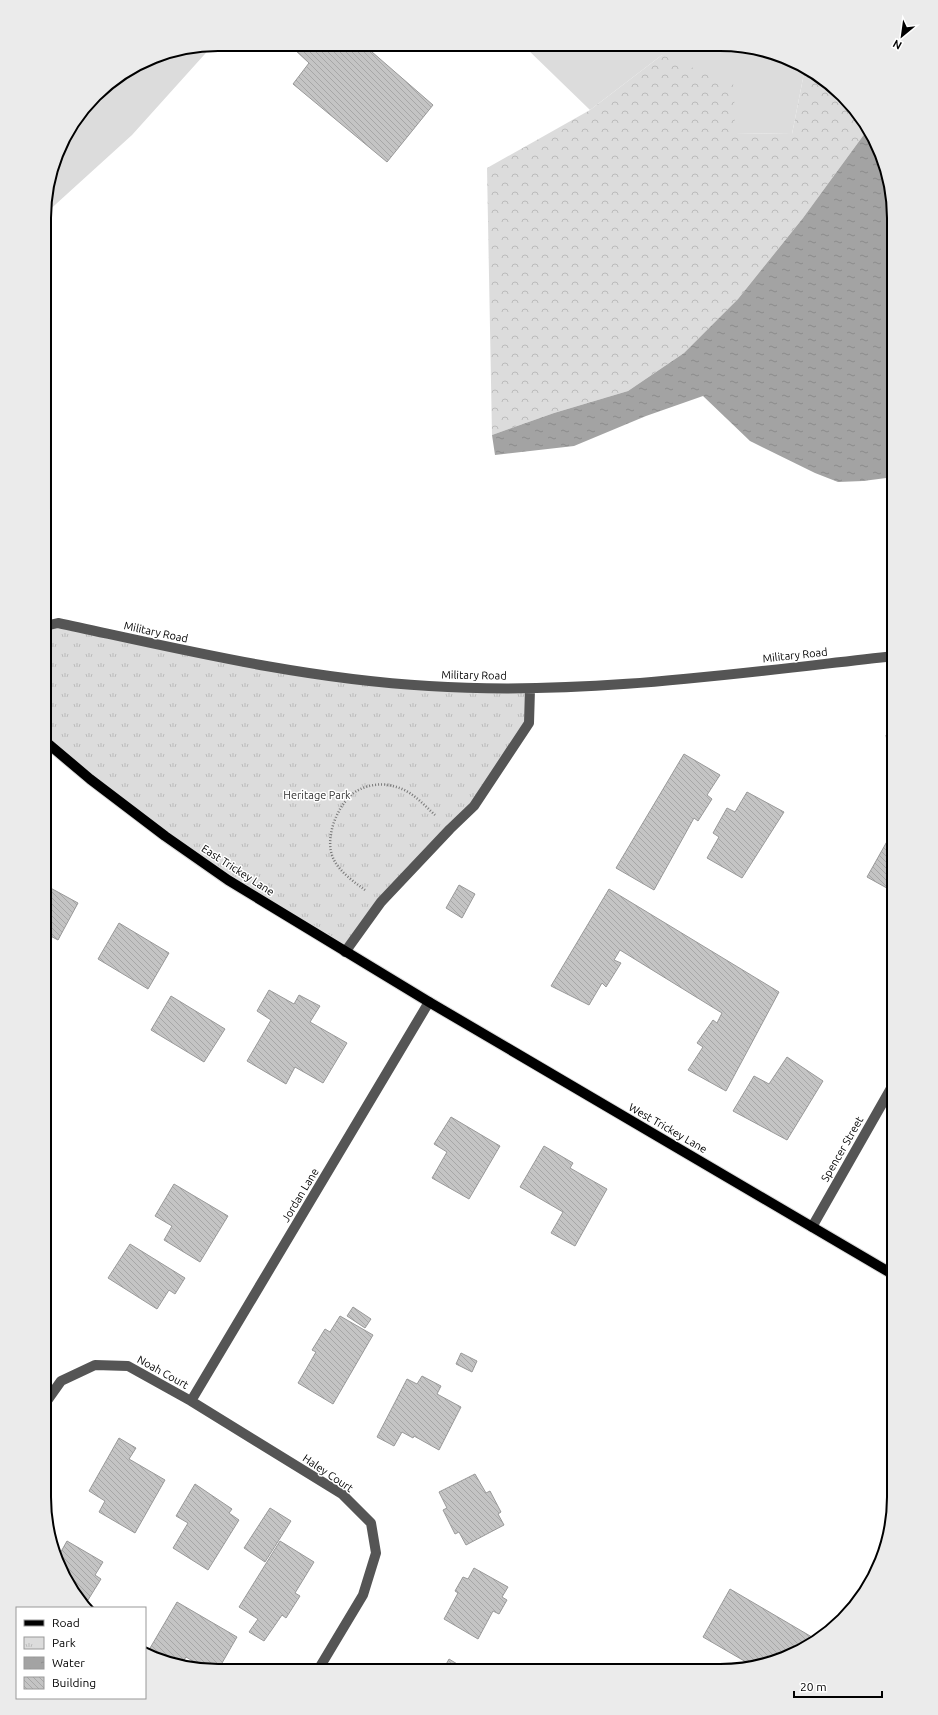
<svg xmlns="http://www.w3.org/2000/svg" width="938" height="1715" font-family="Ubuntu,sans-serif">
<defs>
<pattern id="forest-crowns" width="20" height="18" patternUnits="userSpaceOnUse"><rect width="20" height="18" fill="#dcdcdc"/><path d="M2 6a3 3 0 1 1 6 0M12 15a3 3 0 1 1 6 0" fill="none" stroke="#bbb"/></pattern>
<pattern id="park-tufts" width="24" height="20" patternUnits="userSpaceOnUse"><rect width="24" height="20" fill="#dcdcdc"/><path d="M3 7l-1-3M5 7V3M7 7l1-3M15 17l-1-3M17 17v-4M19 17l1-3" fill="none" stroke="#bbb"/></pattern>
<pattern id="water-ripples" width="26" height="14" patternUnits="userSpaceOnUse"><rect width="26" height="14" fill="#a3a3a3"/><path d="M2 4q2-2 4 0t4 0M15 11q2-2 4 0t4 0" fill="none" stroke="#8b8b8b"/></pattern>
<pattern id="building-back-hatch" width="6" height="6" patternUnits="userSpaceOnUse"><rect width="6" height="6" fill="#c4c4c4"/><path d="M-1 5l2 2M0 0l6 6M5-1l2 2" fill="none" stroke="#a7a7a7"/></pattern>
</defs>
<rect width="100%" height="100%" fill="#fff"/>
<path fill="#dcdcdc" d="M213 45 132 135 45 214V196L62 141 103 87 152 57Z
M524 46 754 47 797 62 805 68 792 134 735 133 662 55 590 110Z"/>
<path fill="url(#forest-crowns)" d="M662 55 734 85 735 133 792 134 805 68 834 87 865 121 868 129 803 218 738 299 684 353 628 391 554 413 492 435 487 168 590 110Z"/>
<path fill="url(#park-tufts)" d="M58 623 333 677 530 689 529 723 474 806 450 829 345 952 228 880 45 741V634Z"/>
<path fill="url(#water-ripples)" d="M868 129 885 162 894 218V477L863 481 838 482 815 473 750 441 703 396 646 416 574 446 495 455 492 435 554 413 628 391 684 353 738 299 803 218Z"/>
<path fill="url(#building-back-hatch)" stroke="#999" d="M298 44 364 45 433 105 387 162 293 84 309 63 294 49Z
M894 734V783L886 735Z
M684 754 720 775 707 795 712 799 698 821 694 818 654 890 616 868Z
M747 792 784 812 742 878 707 858 719 837 713 833 727 808 735 812Z
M894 829V892L867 877Z
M45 885 78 903 58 940 45 933Z
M459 885 475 894 462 918 446 908Z
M609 889 779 992 726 1091 688 1070 703 1047 697 1043 713 1020 717 1023 722 1013 620 950 614 960 621 963 606 987 602 983 589 1005 551 986Z
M119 923 169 953 148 989 98 959Z
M269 990 294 1004 299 995 320 1006 310 1022 347 1043 323 1083 295 1067 286 1084 247 1061 271 1020 257 1011Z
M171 996 225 1029 204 1062 151 1030Z
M787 1057 823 1081 787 1140 733 1111 754 1076 769 1084Z
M451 1117 500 1146 469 1199 432 1178 447 1152 434 1144Z
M544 1146 573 1163 570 1168 607 1189 575 1246 551 1233 563 1212 520 1187Z
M174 1184 228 1216 200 1262 164 1240 172 1226 155 1216Z
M130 1244 185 1278 175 1294 169 1290 157 1309 108 1278Z
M353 1307 371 1319 365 1328 347 1316Z
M340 1316 373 1335 333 1404 298 1383 316 1352 312 1350 325 1329 330 1332Z
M461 1353 477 1361 472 1372 456 1364Z
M422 1376 441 1386 437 1394 461 1407 439 1450 414 1436 413 1438 402 1432 394 1446 377 1437 407 1379 417 1384Z
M119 1438 136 1448 129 1459 165 1480 135 1533 99 1512 105 1501 89 1491Z
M475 1474 486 1493 490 1491 501 1512 498 1514 504 1525 466 1545 459 1532 455 1534 443 1510 447 1508 439 1492Z
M195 1484 232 1509 229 1513 239 1520 208 1570 173 1548 188 1523 176 1516Z
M270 1508 291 1521 265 1562 244 1548Z
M67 1541 103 1562 95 1575 101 1579 88 1600 83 1598 80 1603 54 1555 58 1557Z
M280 1541 314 1562 295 1593 300 1596 286 1618 282 1615 264 1641 249 1632 258 1619 239 1607Z
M474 1568 508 1587 502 1597 507 1600 499 1614 493 1611 478 1639 444 1619 458 1593 455 1591 463 1577 468 1579Z
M730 1589 817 1640 776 1662 753 1666 703 1637Z
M177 1602 237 1637 218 1670H208L186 1657 180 1666 151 1658 146 1655Z
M449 1659 467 1670H443Z
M427 1665 435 1670H424Z"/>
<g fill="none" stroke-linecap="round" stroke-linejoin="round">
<g stroke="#dbdbdb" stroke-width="12">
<path id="major" d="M45 741 90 779 165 836 228 880 429 1002 894 1275"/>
</g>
<path stroke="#777" stroke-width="2.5" stroke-dasharray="1 2" stroke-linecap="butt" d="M365 890C354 882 340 872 334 860 324 841 335 811 350 796 360 786 380 782 393 786 411 790 422 803 435 815"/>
<path stroke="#555" stroke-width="10" d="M45 626 58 623C180 649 303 679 429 686 584 696 740 673 894 656
M345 952 381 902 450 829 474 806 529 723 530 689
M812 1227 894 1083
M191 1401 429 1002
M44 1405 61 1381 95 1365 128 1366 191 1401 342 1494 371 1523 376 1553 363 1595 318 1670"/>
<use href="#major" stroke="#000" stroke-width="10"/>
</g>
<g text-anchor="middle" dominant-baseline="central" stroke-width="3" stroke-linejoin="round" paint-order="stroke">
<g font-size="11" fill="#000" stroke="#fff">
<text transform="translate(156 632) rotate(12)">Military Road</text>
<text transform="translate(795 655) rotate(-6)">Military Road</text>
<text transform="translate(474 675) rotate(1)">Military Road</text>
<text transform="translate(238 870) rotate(33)">East Trickey Lane</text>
<text transform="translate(668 1128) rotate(30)">West Trickey Lane</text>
<text transform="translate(842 1149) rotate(-60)">Spencer Street</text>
<text transform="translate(300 1195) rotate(-59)">Jordan Lane</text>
<text transform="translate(163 1372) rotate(29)">Noah Court</text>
<text transform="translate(328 1473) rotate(34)">Haley Court</text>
</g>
<g font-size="11" fill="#333" stroke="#fff">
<text x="317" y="795">Heritage Park</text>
</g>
</g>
<path d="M0 0H938V1715H0ZM218 51H720A167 167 0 0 1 887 218V1497A167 167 0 0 1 720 1664H218A167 167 0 0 1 51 1497V218A167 167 0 0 1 218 51Z" fill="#ebebeb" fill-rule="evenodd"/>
<path fill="none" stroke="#000" stroke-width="2" d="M218 51H720A167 167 0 0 1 887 218V1497A167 167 0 0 1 720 1664H218A167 167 0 0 1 51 1497V218A167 167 0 0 1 218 51Z"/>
<rect x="16" y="1607" width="130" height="92" fill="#ffffff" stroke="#999999"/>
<rect x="24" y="1620" width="20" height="6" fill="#000000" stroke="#999999"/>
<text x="52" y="1627" font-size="12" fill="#000000">Road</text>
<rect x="24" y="1637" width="20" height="12" fill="url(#park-tufts)" stroke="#999999"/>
<text x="52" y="1647" font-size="12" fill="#000000">Park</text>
<rect x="24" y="1657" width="20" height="12" fill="url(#water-ripples)" stroke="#999999"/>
<text x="52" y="1667" font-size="12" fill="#000000">Water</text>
<rect x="24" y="1677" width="20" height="12" fill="url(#building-back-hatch)" stroke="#999999"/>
<text x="52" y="1687" font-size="12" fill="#000000">Building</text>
<g transform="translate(902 36) rotate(209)" stroke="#ffffff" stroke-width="3" paint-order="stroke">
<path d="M0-3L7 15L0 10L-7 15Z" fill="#000000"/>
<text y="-6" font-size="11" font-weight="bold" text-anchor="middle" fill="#000000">N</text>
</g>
<path d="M794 1691v6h88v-6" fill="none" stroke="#000000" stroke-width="2"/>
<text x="800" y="1691" font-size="12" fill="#000000" stroke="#ffffff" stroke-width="3" paint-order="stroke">20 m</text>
</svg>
